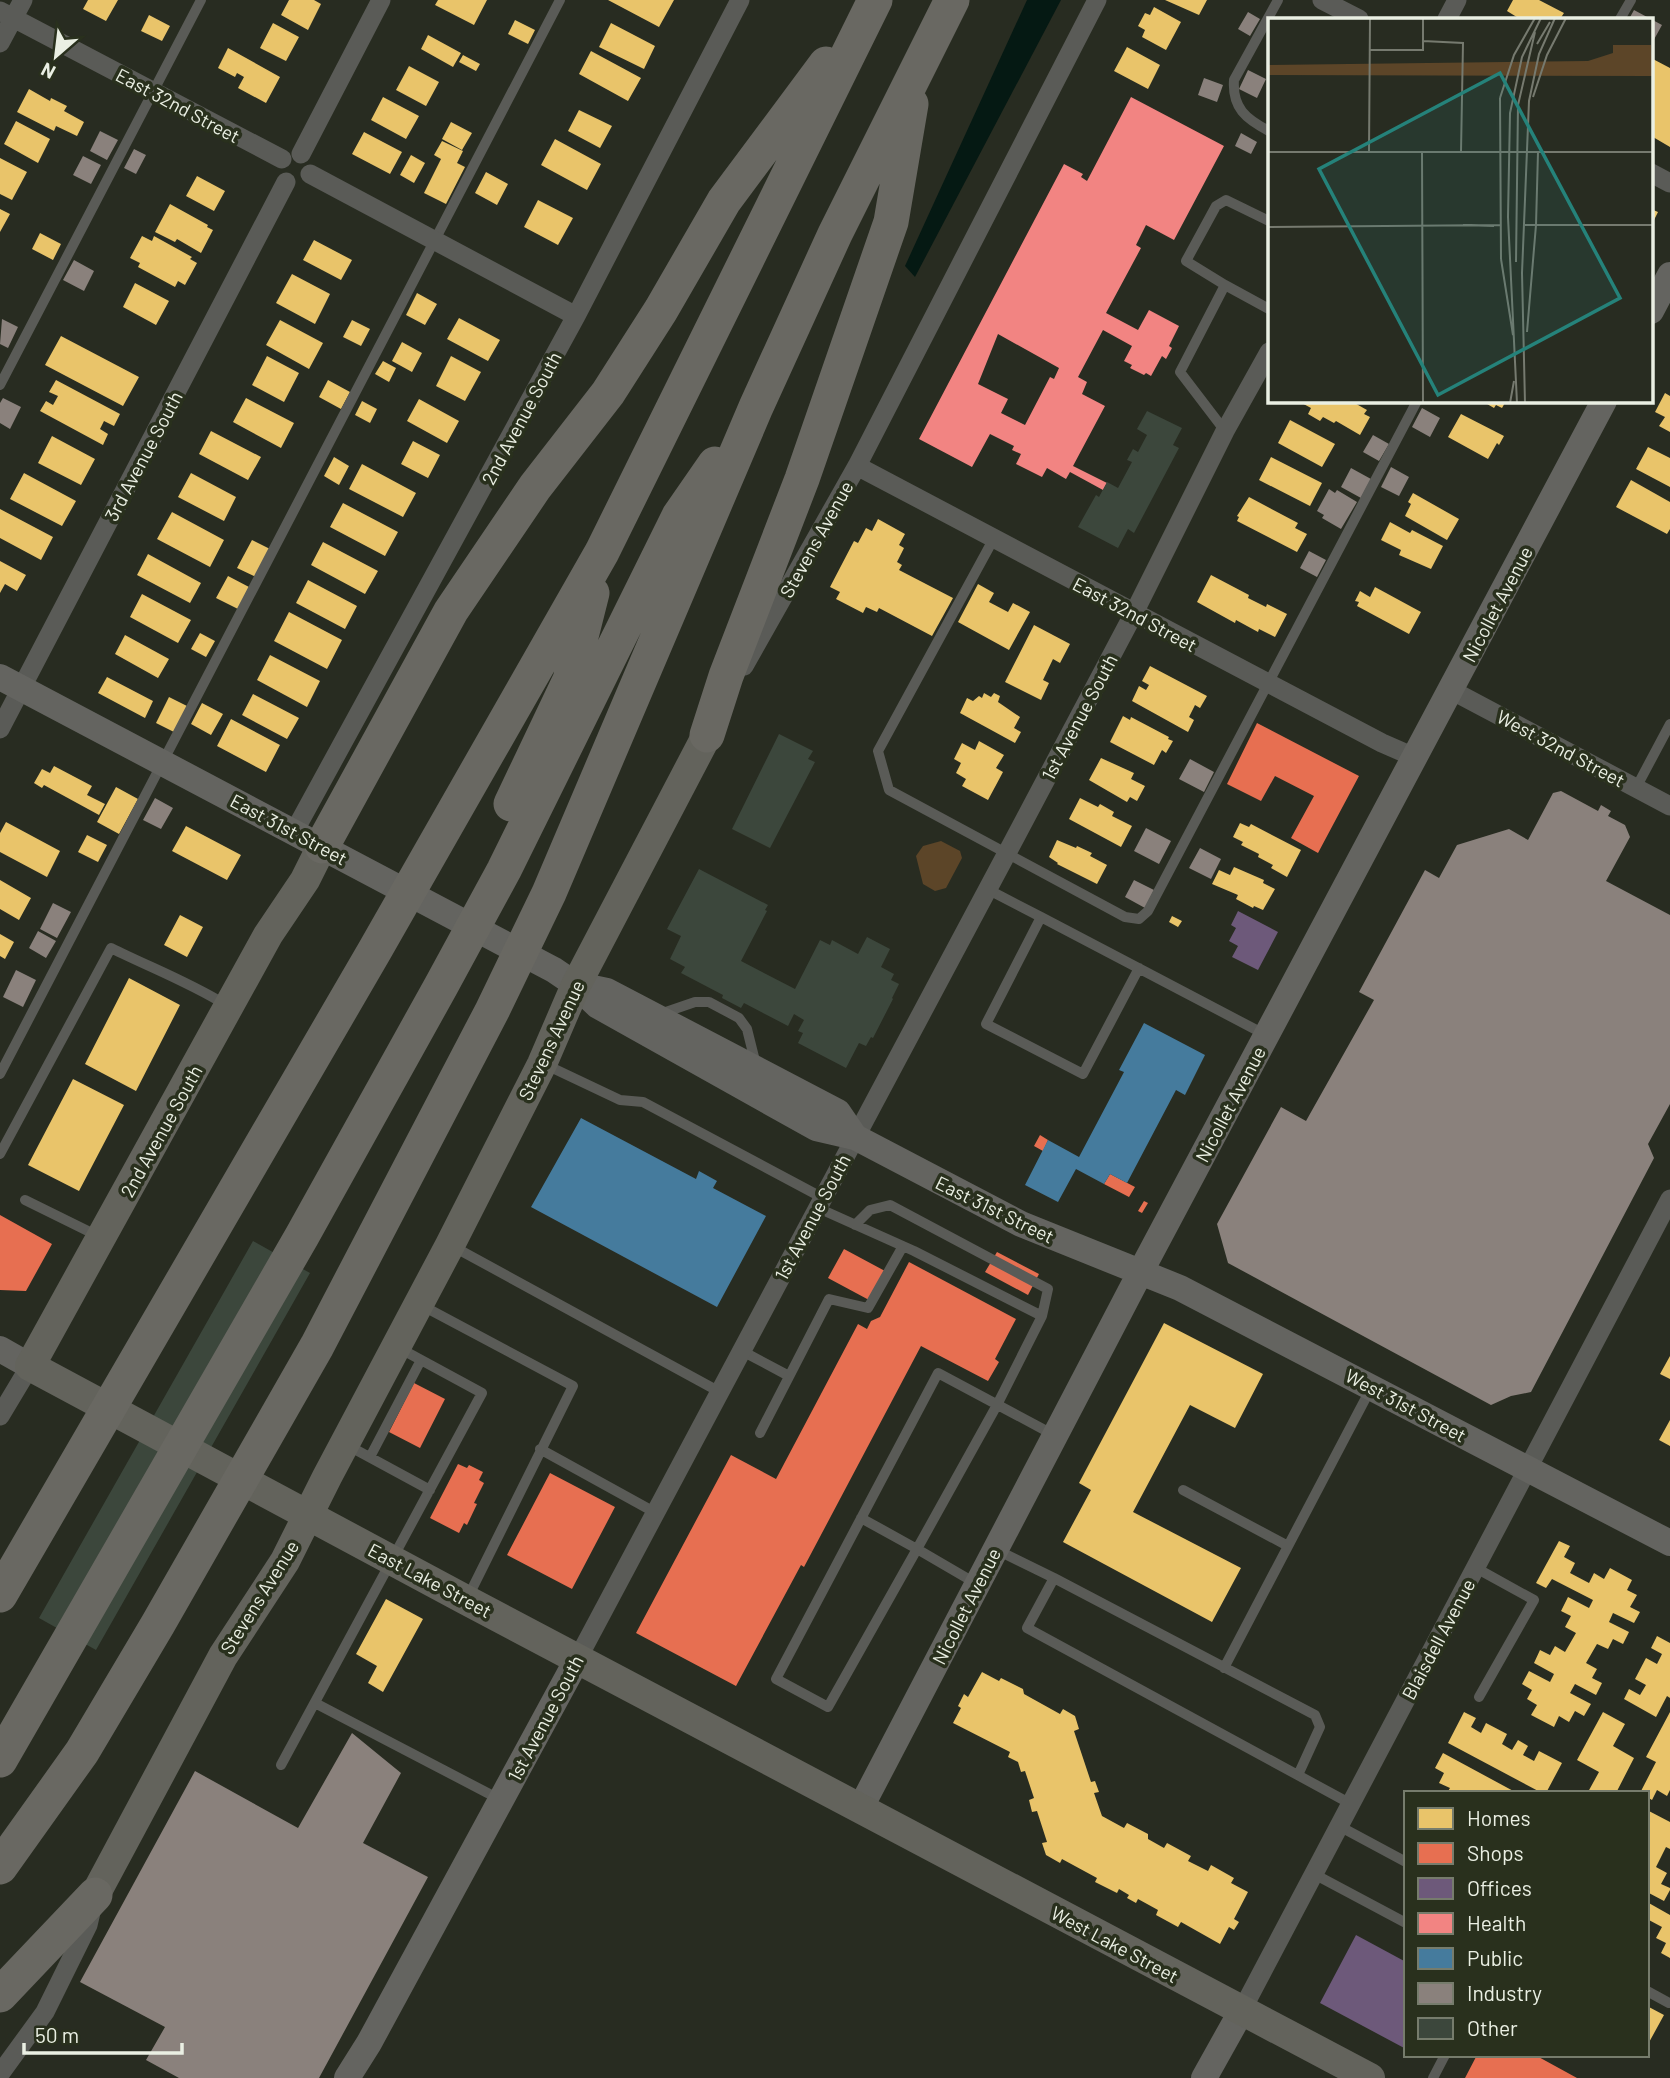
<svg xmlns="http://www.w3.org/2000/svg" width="1670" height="2078" font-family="Barlow,sans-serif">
<rect width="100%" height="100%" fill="#282c21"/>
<path fill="#5c4528" d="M941 841 960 851 962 858 946 888 935 891 923 884 916 856 923 846Z"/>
<path fill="#051913" d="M1027 0H1061L915 277 905 266Z"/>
<path fill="#e9c46a" d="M88 0H118L106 21 83 9Z
M289 0H314L321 4 308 30 281 15Z
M438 0H487L474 25 435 5Z
M608 0H674L659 27Z
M1165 0H1207L1199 15Z
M1513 0H1539L1564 13 1560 19H1520L1507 11Z
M1154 7 1181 22 1166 50 1142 37 1145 30 1138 26 1145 13 1150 15Z
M149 15 170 26 162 41 141 31Z
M515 20 535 30 528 44 508 34Z
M273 23 299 37 286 61 260 48Z
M611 23 655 46 644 69 599 47Z
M428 35 461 53 453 67 421 49Z
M1127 47 1160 65 1148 89 1114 71Z
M228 48 280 77 266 103 238 88 244 77 237 73 235 77 218 68Z
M591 51 641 78 628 101 579 74Z
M463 55 480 64 476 71 459 62Z
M1651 58 1670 68V147L1653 137 1654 135 1651 133Z
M409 66 439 82 426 106 396 90Z
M29 89 50 101 51 98 67 106 64 111 84 122 77 136 56 126 54 131 17 112Z
M383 97 419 116 406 139 371 120Z
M579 110 612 126 600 148 568 131Z
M16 121 50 139 38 163 4 144Z
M451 122 472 133 462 150 442 139Z
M364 132 402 152 390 174 352 154Z
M555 139 601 164 587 190 541 165Z
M442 141 463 151 457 163 465 167 446 204 424 193 441 159 434 155Z
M411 155 425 163 414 183 400 175Z
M0 158 27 172 12 200 0 194Z
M486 172 508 184 497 205 475 193Z
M197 176 225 191 214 211 186 196Z
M538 200 573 218 558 245 524 227Z
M170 204 208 225 207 227 213 230 201 253 177 239 175 242 155 232Z
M0 209 10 214 0 232Z
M1651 209 1658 212 1651 226Z
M40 233 61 244 53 260 32 249Z
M142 236 152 241 154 236 192 257 190 259 197 263 185 285 178 281 175 287 138 267 140 263 130 258Z
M314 240 352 260 341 280 303 260Z
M292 274 330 294 315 324 276 303Z
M135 283 169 301 156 325 123 307Z
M417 293 437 304 425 325 406 315Z
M459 318 500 340 488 361 447 339Z
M280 320 323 343 309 369 266 345Z
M352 320 370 329 361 346 343 337Z
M61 336 139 377 123 406 45 365Z
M402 342 422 353 412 372 392 361Z
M267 356 299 373 284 402 252 385Z
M451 356 481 372 465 401 436 386Z
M383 361 396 368 389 382 375 374Z
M56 380 120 414 114 426 104 421 100 429 108 434 103 445 40 411 46 401 53 405 58 396 49 392Z
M328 380 350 392 341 409 319 397Z
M1665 393 1670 396V432L1659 426 1665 417 1655 412Z
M246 398 294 423 281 448 233 422Z
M419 399 459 421 447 443 407 421Z
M362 401 377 409 370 423 355 415Z
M1298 401H1351L1367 410 1364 414 1370 417 1360 435 1336 421 1334 423 1323 417 1320 421 1308 414 1311 408Z
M1482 401H1506L1502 408 1496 405 1494 408Z
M1461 414 1504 436 1499 445 1497 443 1488 459 1448 437Z
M1290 420 1335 444 1322 467 1278 443Z
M211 431 261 457 248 480 199 454Z
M52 436 95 459 81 485 38 463Z
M413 441 440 455 428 478 401 464Z
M1648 447 1670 458V487L1636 469Z
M334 457 349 466 339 485 324 476Z
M1271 457 1322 483 1310 506 1259 480Z
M362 464 416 493 403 517 349 489Z
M24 473 76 501 62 526 10 499Z
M191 473 236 497 224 521 178 497Z
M1631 480 1670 502V529L1667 534 1616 507Z
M1413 493 1459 519 1447 540 1405 516 1411 504 1408 502Z
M1249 497 1298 523 1295 528 1307 534 1297 552 1237 521 1239 517 1237 516Z
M343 503 398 532 385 556 330 527Z
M0 509 53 537 41 560 0 538Z
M172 512 224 540 210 567 157 539Z
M878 519 905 534 899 545 904 548 897 562 902 565 899 570 953 598 932 636 879 608 877 612 866 607 863 613 836 599 840 592 830 587 854 541 858 543 866 528 872 531Z
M1390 522 1410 533 1412 530 1443 546 1431 569 1399 555 1401 550 1381 540Z
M252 540 270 549 256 577 237 568Z
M323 542 378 571 365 594 311 565Z
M148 554 201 583 190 603 137 575Z
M0 561 26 575 17 591 5 584 0 593Z
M1211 575 1249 595 1248 598 1266 607 1267 604 1287 614 1275 637 1259 629 1258 632 1236 620 1235 623 1197 602Z
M228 576 249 587 238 609 216 598Z
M308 580 357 606 345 629 296 603Z
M978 584 994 593 989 602 1008 612 1013 603 1030 612 1009 650 958 622Z
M1375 587 1421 612 1409 634 1357 606 1359 602 1355 601 1360 591 1370 597Z
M142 594 191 620 178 643 130 617Z
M289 612 342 640 327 669 274 641Z
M1034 625 1070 644 1060 663 1053 659 1043 680 1049 683 1041 700 1005 682Z
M200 633 215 641 206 657 191 649Z
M125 635 169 659 158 678 115 654Z
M270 655 320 681 307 707 257 680Z
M1150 666 1207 696 1200 708 1195 705 1189 717 1194 720 1188 732 1132 701 1139 686 1146 690 1149 685 1142 681Z
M107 677 153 701 145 718 98 693Z
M984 693 991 697 994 693 1000 696 998 702 1020 717 1014 728 1021 732 1015 743 960 713 967 698 973 701 979 696 982 698Z
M253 694 299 718 287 739 242 715Z
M169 697 187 706 174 732 156 723Z
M202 703 223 714 211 735 191 724Z
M1123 716 1130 720 1131 717 1169 737 1168 739 1173 741 1166 753 1162 750 1154 765 1110 742Z
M231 719 280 745 266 772 217 746Z
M979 741 1004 755 996 768 1003 772 988 800 962 786 966 779 956 773 961 763 954 759 962 743 975 750Z
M1101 758 1134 773 1131 779 1145 786 1137 801 1130 797 1127 802 1089 780Z
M54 766 92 786 87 795 105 804 99 815 44 785 42 788 34 783 42 769 50 773Z
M116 787 138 799 119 834 97 822Z
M1080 798 1098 807 1100 804 1114 812 1112 816 1132 826 1121 847 1069 819Z
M6 822 60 851 47 877 0 852V833Z
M1240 823 1249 827 1251 824 1301 850 1287 877 1271 868 1273 865 1258 857 1259 854 1241 845 1243 842 1233 837Z
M186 826 241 855 227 880 172 851Z
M87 835 107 845 98 862 78 852Z
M1057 840 1076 848 1077 846 1092 853 1090 856 1107 865 1097 884 1057 864 1058 863 1049 857Z
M1234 867 1264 880 1263 883 1275 889 1263 910 1254 906 1253 908 1236 899 1238 895 1212 884 1219 870 1230 875Z
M0 880 31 898 19 920 0 909Z
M180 915 203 927 187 957 164 945Z
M1172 916 1182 921 1178 927 1169 922Z
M0 934 14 942 5 959 0 956Z
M129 978 180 1005 136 1091 85 1064Z
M73 1079 124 1105 79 1191 28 1165Z
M1164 1323 1263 1374 1235 1428 1190 1405 1133 1512 1241 1568 1212 1622 1063 1542 1091 1490 1079 1483Z
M1670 1356V1379L1660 1374Z
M1670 1420V1446L1659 1440Z
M1559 1541 1570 1546 1564 1557 1575 1563 1570 1573 1589 1583 1594 1573 1604 1579 1610 1568 1632 1580 1627 1590 1637 1595 1630 1607 1640 1612 1634 1623 1613 1613 1609 1622 1629 1632 1623 1644 1613 1639 1608 1649 1597 1644 1586 1663 1597 1669 1592 1678 1602 1683 1596 1695 1575 1684 1570 1693 1591 1704 1584 1716 1575 1711 1569 1722 1559 1716 1554 1727 1531 1715 1537 1705 1527 1699 1532 1690 1522 1684 1529 1671 1550 1682 1554 1674 1534 1663 1540 1650 1550 1655 1555 1646 1565 1652 1576 1633 1565 1627 1571 1616 1561 1611 1568 1597 1589 1608 1593 1600 1552 1579 1546 1588 1536 1583Z
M386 1599 423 1619 383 1692 368 1683 377 1666 356 1654Z
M1657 1636 1670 1643V1698L1667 1696 1656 1717 1624 1699 1629 1689 1640 1695 1646 1685 1635 1679 1646 1658 1657 1664 1662 1654 1651 1648Z
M982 1672 999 1681 1001 1678 1023 1689 1024 1694 1060 1714 1063 1709 1075 1716 1079 1729 1074 1731 1091 1782 1095 1781 1099 1792 1094 1793 1102 1816 1124 1828 1127 1823 1148 1834V1839L1164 1848 1167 1843 1191 1856 1188 1861 1208 1871 1211 1865 1234 1878 1231 1883 1248 1892 1234 1919 1239 1922 1234 1930 1229 1927 1220 1944 1181 1922 1178 1927 1156 1915 1158 1910 1138 1899 1136 1903 1127 1898 1129 1895 1119 1889 1117 1893 1095 1882 1097 1878 1062 1859 1060 1863 1046 1855 1042 1843 1047 1842 1037 1811 1032 1812 1029 1800 1034 1798 1025 1771 1021 1772 1018 1762 1008 1757 1010 1752 953 1723 961 1708 958 1706 964 1694 968 1697Z
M1464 1712 1476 1718 1471 1727 1481 1733 1486 1723 1507 1734 1502 1744 1512 1750 1518 1740 1528 1746 1523 1755 1534 1761 1539 1751 1562 1763 1546 1793H1542L1448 1743Z
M1603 1712 1625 1724 1613 1746 1634 1758 1616 1793 1588 1792 1599 1772 1577 1760Z
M1670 1712V1790L1667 1796 1657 1790 1652 1800 1647 1797V1793H1640L1656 1762 1646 1757Z
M1443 1753 1517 1793H1447L1450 1788 1439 1783 1444 1773 1435 1768Z
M1647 1810 1670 1822V1849L1666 1847 1656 1867 1667 1873 1661 1884 1670 1888V1890L1664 1901 1647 1892Z
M1647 1902 1670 1915V1958L1661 1953 1666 1943 1656 1938 1662 1927 1647 1919Z
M1647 2006 1664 2015 1647 2046Z"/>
<path fill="#e76f51" d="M1257 723 1359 776 1318 853 1291 838 1314 796 1275 776 1261 801 1227 784Z
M1040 1135 1048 1140 1043 1151 1034 1146Z
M1110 1174 1135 1187 1129 1197 1104 1184Z
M1144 1201 1148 1203 1142 1213 1138 1211Z
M0 1215 52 1244 26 1291 0 1290Z
M844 1249 885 1271 869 1300 828 1278Z
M997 1252 1039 1274 1028 1295 985 1272Z
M909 1262 1016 1319 995 1359 999 1362 988 1381 921 1346 804 1567 801 1565 736 1686 636 1633 731 1455 776 1479 858 1324 867 1329 871 1321 880 1317Z
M414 1383 445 1399 420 1448 389 1432Z
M458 1464 467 1468 469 1465 483 1472 479 1480 484 1483 474 1503 477 1504 467 1525 464 1523 459 1533 430 1518Z
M550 1473 615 1507 572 1589 507 1555Z
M1477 2055H1535L1577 2078H1465Z"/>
<path fill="#6d597a" d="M1238 911 1278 932 1258 970 1232 957 1238 946 1229 941 1236 928 1231 925Z
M1356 1935 1406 1962V2049L1320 2003Z"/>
<path fill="#f28482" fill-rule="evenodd" d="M1131 97 1224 146 1174 240 1146 225 1136 245 1141 248 1106 313 1138 330 1149 310 1179 326 1169 346 1172 348 1166 359 1162 356 1151 376 1146 373 1144 375 1130 368 1132 365 1124 361 1132 346 1103 330 1078 377 1087 382 1082 394 1105 406 1073 466 1107 483 1103 490 1070 472 1066 479 1047 468 1042 477 1016 464 1021 454 1012 450 1014 446 990 434 972 467 919 439 1064 164 1083 174 1081 177 1087 181ZM998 334 1059 368 1054 379 1050 377 1025 425 1001 413 1008 399 978 384Z"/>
<path fill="#457b9d" d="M1144 1023 1205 1055 1185 1095 1176 1090 1127 1183 1110 1174 1104 1184 1076 1169 1058 1202 1025 1185 1048 1140 1079 1157 1124 1072 1119 1070Z
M581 1118 696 1179 699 1171 717 1181 713 1188 766 1216 717 1307 531 1207Z"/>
<path fill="#8a817c" d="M1634 10 1662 25 1651 45V19H1629Z
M1248 12 1260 19 1250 36 1238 29Z
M1248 70 1266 79 1257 98 1239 89Z
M1204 78 1223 85 1217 102 1198 95Z
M100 131 118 140 107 160 90 151Z
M1241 133 1257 142 1251 154 1235 146Z
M134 149 146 155 136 174 124 168Z
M83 156 101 165 91 184 73 175Z
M74 260 94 271 84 291 63 280Z
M2 319 18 327 8 348 0 344Z
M3 398 21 407 10 429 0 423V403Z
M1422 408 1440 418 1430 437 1412 427Z
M1373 435 1389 444 1379 461 1363 452Z
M1391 467 1409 477 1399 496 1381 487Z
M1351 468 1371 479 1361 498 1341 487Z
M1329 489 1335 493 1337 490 1357 502 1341 529 1322 518 1324 515 1317 511Z
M1309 551 1326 560 1317 577 1300 568Z
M1190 759 1214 772 1204 792 1179 779Z
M1561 791 1598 811 1601 805 1611 811 1608 816 1625 825 1630 837 1606 881 1670 915V1104L1648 1144 1654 1158 1531 1392 1511 1396 1491 1405 1228 1263 1217 1224 1281 1107 1306 1121 1374 1000 1359 992 1425 870 1439 878 1457 845 1509 829 1528 840 1553 793Z
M155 798 173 808 161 829 143 820Z
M1146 828 1171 841 1159 864 1134 851Z
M1200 848 1221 859 1211 879 1189 868Z
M1134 880 1154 890 1145 908 1125 897Z
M53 903 71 912 57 938 40 929Z
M38 931 56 941 46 958 29 948Z
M16 970 36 980 23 1007 3 997Z
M352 1733 401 1773 363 1843 428 1877 319 2078H179L146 2060 165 2027 80 1982 195 1771 298 1828Z"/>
<path fill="#3c473c" d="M1147 411 1182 428 1173 445 1179 448 1134 533 1128 529 1118 548 1078 527 1096 495 1099 497 1107 482 1118 488 1132 462 1127 460 1133 449 1138 452 1147 435 1137 429Z
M779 734 813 751 808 759 815 762 770 848 732 829Z
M699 869 768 905 765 910 767 911 741 961 795 989 820 940 830 945 832 940 858 954 867 937 890 949 881 967 894 974 891 980 899 984 892 998 893 999 873 1038 871 1037 866 1046 859 1043 846 1068 798 1043 803 1033 798 1031 804 1020 794 1014 788 1026 744 1003 741 1008 722 998 723 995 681 973 685 967 670 959 681 936 667 929Z
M253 1241 310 1273 96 1650 39 1618Z"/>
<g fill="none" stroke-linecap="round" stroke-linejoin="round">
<path stroke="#5a5b57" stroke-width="10" d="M1620 19 1631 0
M1269 131C1246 119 1232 108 1234 80L1278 0
M1269 221 1226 200 1216 206 1186 261 1225 285 1269 309
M1225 285 1180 372 1225 431
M0 385 201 0
M993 540 878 751 889 790 1125 917 1139 919 1148 911 1417 401
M1636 788 1670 724
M987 889 1041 917
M1139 968 1083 1074 986 1024 1041 917C1116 957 1191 995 1266 1035
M660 1014 695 1002H709L739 1018 747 1029 756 1065
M544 1064 620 1100 643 1102 823 1198
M0 1074 560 0
M0 1154 111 948C149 967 189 982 226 1005
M25 1200 98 1236
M818 1208 914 1251 1042 1316 997 1405 917 1549 977 1584
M855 1225 870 1210 890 1205 1048 1289 1042 1316
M454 1247 718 1391
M421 1305 573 1386 468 1597
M742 1351 789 1376
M760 1433 829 1299 868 1308 903 1246
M347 1445 430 1490
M540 1449 656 1513
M370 1457 421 1360
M1183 1490 1288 1546
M861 1518 917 1549 828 1707 776 1679 938 1373 1054 1435
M997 1550 1054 1578 1027 1628 1351 1804
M1476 1568 1534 1600 1479 1697
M1054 1578 1315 1715 1320 1727 1298 1775
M1224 1668 1370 1390
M315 1703 501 1800
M281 1765 482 1393 399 1348
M1339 1826 1406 1862
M1314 1874 1406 1923
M1647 1991 1669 2003
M1433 2078 1445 2055"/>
<path stroke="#5a5b57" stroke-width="19" d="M1322 0 1359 19
M0 11 282 159
M1447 19 1457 0
M0 43 23 0
M301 154 381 0
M1651 173 1670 183
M310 174 576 316
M857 466 1382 743 1414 757
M744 666 857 466 1097 0
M1451 690 1670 806
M0 729 286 182
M294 832 576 316 740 0
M0 1416 30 1366
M578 1658 1007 853 1134 613 1225 431 1269 352
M1242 2010 1670 1199
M0 2074 45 2012 88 1925 92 1908"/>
<path stroke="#646460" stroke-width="26" d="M1651 311 1670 275
M0 677 554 970 576 985 598 1006 816 1128 855 1137 1021 1224 1180 1288 1670 1543
M588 987 607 991 838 1112 855 1137
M0 1349 30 1366
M860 1809 1141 1271 1604 401
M347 2078 369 2043 578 1658
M1204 2078 1242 2010"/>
<path stroke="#63635c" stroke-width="30" d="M322 846 305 880 268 935 30 1366 466 1600 1370 2078
M95 1895 223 1656 285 1561 327 1477 450 1245 542 1064 576 985 707 735"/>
<path stroke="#696862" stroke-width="35" d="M707 735 726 676 802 479 891 222 911 104
M511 804 570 680 592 593
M322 846 451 611 535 487 608 393 661 310 724 201 826 64
M0 1595 375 950 602 552 875 0
M0 1760 302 1236 441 986 504 870 679 516 715 464
M0 1867 82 1752 158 1624 317 1346 492 1011 549 893 756 407 835 234 952 0
M0 1995 95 1895"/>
</g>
<g text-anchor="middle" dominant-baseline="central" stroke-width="7" stroke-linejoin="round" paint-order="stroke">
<g font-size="19" fill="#eaefe3" stroke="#29301d">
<text transform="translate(178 105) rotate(28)">East 32nd Street</text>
<text transform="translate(521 418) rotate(-62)">2nd Avenue South</text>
<text transform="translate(143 456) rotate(-62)">3rd Avenue South</text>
<text transform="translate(816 539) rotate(-61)">Stevens Avenue</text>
<text transform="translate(1497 604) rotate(-62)">Nicollet Avenue</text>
<text transform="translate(1135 614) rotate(28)">East 32nd Street</text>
<text transform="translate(1079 717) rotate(-62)">1st Avenue South</text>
<text transform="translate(1561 748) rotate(28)">West 32nd Street</text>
<text transform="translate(289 829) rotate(28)">East 31st Street</text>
<text transform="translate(551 1040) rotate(-65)">Stevens Avenue</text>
<text transform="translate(1230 1104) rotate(-62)">Nicollet Avenue</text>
<text transform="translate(161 1131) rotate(-61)">2nd Avenue South</text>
<text transform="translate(995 1209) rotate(26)">East 31st Street</text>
<text transform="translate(812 1217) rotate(-62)">1st Avenue South</text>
<text transform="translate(1406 1405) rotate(28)">West 31st Street</text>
<text transform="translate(430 1580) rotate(28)">East Lake Street</text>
<text transform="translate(259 1597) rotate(-58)">Stevens Avenue</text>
<text transform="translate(966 1606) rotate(-63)">Nicollet Avenue</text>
<text transform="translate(1438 1639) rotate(-62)">Blaisdell Avenue</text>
<text transform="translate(545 1718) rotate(-62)">1st Avenue South</text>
<text transform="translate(1115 1944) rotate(28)">West Lake Street</text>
</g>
</g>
<g transform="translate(1268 18)">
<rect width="385" height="385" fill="#282c21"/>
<path d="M345 27H383L385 58 0 57V47L320 43 345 35Z" fill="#5c4528"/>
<path fill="none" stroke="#767a6f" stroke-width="2" d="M155 23 195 25 193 134M269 26 282 4M102 32H155V0M265 79 279 37 298 0M232 80 233 241M232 80 246 37 267 0M0 134H385M101 134 102 0M154 134 155 385M195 207 226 208M257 207H385M268 207 270 134M0 209 232 207M233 241 245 317M248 244 250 87 267 14M259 314 268 207M242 385 246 363M249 385 240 199 242 95 254 39 273 0M257 385 254 255 261 83 271 36 287 0"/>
<path fill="#25827a" fill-opacity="0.15" stroke="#25827a" stroke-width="3.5" d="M232 55 352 280 170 377 51 151Z"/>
<rect width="385" height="385" fill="none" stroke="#eaefe3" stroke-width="3.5"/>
</g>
<rect x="1404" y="1791" width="245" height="266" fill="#29301d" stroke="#767c6c" stroke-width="2"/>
<rect x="1418" y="1808" width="35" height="21" fill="#e9c46a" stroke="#767c6c" stroke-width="2"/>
<text x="1467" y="1826" font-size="21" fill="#eaefe3">Homes</text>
<rect x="1418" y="1843" width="35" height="21" fill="#e76f51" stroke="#767c6c" stroke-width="2"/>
<text x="1467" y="1861" font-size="21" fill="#eaefe3">Shops</text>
<rect x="1418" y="1878" width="35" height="21" fill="#6d597a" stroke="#767c6c" stroke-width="2"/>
<text x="1467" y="1896" font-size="21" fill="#eaefe3">Offices</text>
<rect x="1418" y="1913" width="35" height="21" fill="#f28482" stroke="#767c6c" stroke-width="2"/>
<text x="1467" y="1931" font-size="21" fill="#eaefe3">Health</text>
<rect x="1418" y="1948" width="35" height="21" fill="#457b9d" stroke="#767c6c" stroke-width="2"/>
<text x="1467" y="1966" font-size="21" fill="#eaefe3">Public</text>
<rect x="1418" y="1983" width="35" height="21" fill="#8a817c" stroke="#767c6c" stroke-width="2"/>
<text x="1467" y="2001" font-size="21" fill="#eaefe3">Industry</text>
<rect x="1418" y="2018" width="35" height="21" fill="#3c473c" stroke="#767c6c" stroke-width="2"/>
<text x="1467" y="2036" font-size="21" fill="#eaefe3">Other</text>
<g transform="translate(56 56) rotate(208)" stroke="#29301d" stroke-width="5" paint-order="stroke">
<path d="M0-5L12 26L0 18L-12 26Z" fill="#eaefe3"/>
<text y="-10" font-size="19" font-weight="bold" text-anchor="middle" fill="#eaefe3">N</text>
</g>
<path d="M24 2043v10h158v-10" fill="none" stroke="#eaefe3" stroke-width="3.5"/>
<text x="35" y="2043" font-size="21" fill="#eaefe3" stroke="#29301d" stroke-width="5" paint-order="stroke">50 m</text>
</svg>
